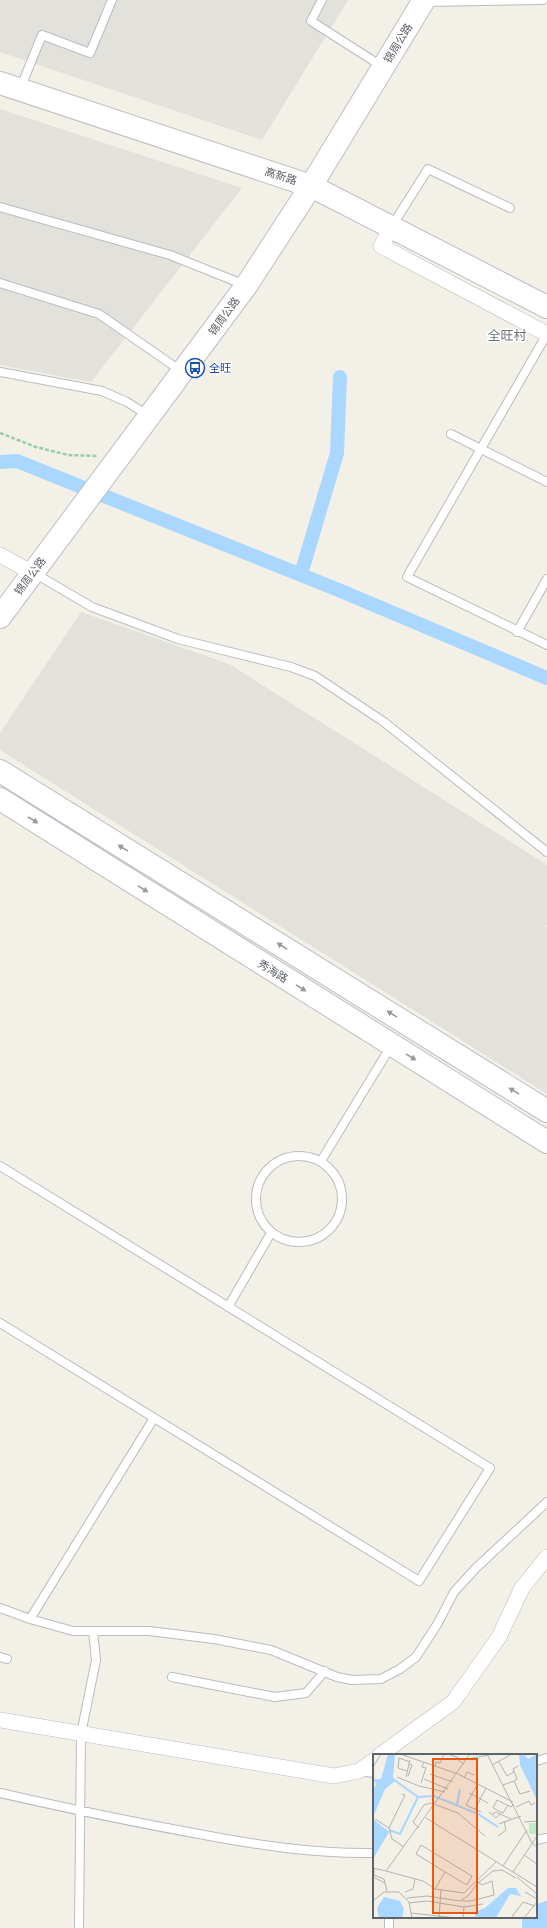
<svg xmlns="http://www.w3.org/2000/svg" width="547" height="1928" font-family="'Asap Condensed','Noto Sans SC',sans-serif">
<rect width="100%" height="100%" fill="#f2f0e7"/>
<path fill="#e2e1db" d="M0 0H348L262 140 0 52Z
M0 109 242 188 91 382 0 365Z
M81 612 229 664 547 865V924L545 927 547 928V1094L0 750V733Z"/>
<path fill="#a9d7ff" d="M547 1901V1928H522V1917H536V1904Z"/>
<g fill="none" stroke-linecap="round" stroke-linejoin="round">
<path stroke="#a9d7ff" stroke-width="14" d="M0 462 17 461 341 591 547 678
M301 574 337 453 340 377"/>
<g stroke="#b9bcc1" stroke-width="10">
<path id="lane" d="M322 0 311 21 383 67
M424 2 543 0
M20 89 42 35 90 53 112 0
M0 207 170 255 245 285
M392 226 428 169 510 208
M0 283 99 314 181 371
M547 334 407 577 547 645
M0 372 102 391 127 402 149 416
M451 434 547 482
M34 573 92 607 178 639 291 667 315 676 384 722 547 852
M517 632 547 579
M256 1199a43 43 0 1 1 86 0a43 43 0 1 1-86 0Z
M321 1161 391 1046
M0 1166 490 1468 419 1581 0 1323
M228 1307 271 1233
M0 1608 30 1619 73 1631H149L214 1639 271 1650 337 1677 352 1680 381 1679 400 1669 416 1657 438 1623 454 1592 476 1568 547 1502
M30 1619 154 1418
M0 1657 7 1659
M172 1677 275 1697 306 1693 325 1671
M536 1761 547 1758
M359 1771 374 1773
M0 1793C66 1808 132 1822 199 1834 257 1845 315 1854 374 1853
M536 1840 547 1838
M79 1928 81 1734 96 1660 93 1631
M389 1928V1917"/>
</g>
<g stroke="#b9bcc1" stroke-width="16">
<path id="street" d="M392 227 381 246 547 334
M0 555 33 573
M0 1720 334 1776 359 1771 374 1760
M380 1755 453 1702 499 1637 522 1588 547 1557"/>
</g>
<g stroke="#bcbfc6" stroke-width="24">
<path id="secondary" d="M0 83 311 186 547 307
M0 617 246 286 311 186 424 0
M0 771 547 1111
M0 799 547 1142"/>
</g>
<path stroke="#99cdaa" stroke-width="2.5" stroke-dasharray="4 2" stroke-linecap="butt" d="M0 433 36 447 68 455 98 456"/>
<use href="#lane" stroke="#fff" stroke-width="8"/>
<use href="#street" stroke="#fff" stroke-width="15"/>
<use href="#secondary" stroke="#fff" stroke-width="22"/>
</g>
<defs><path id="oneway-solid" d="M-6-.8H1V-3.2L6.5 0L1 3.2V.8H-6Z"/></defs>
<g fill="#96999e">
<use href="#oneway-solid" transform="translate(33 820) rotate(32)"/>
<use href="#oneway-solid" transform="translate(123 848) rotate(-148)"/>
<use href="#oneway-solid" transform="translate(143 889) rotate(32)"/>
<use href="#oneway-solid" transform="translate(282 946) rotate(-148)"/>
<use href="#oneway-solid" transform="translate(301 988) rotate(32)"/>
<use href="#oneway-solid" transform="translate(392 1014) rotate(-148)"/>
<use href="#oneway-solid" transform="translate(411 1057) rotate(32)"/>
<use href="#oneway-solid" transform="translate(514 1091) rotate(-148)"/>
</g>
<defs>
<g id="bus-ring" transform="scale(1)"><circle r="9.5" fill="#fff" stroke="#1a4fb4" stroke-width="1.5"/><path d="M-5-6H5V4H4V6H2V4H-2V6H-4V4H-5ZM-3.5-4V0h7V-4ZM-3.5 1.2v1.5H-2V1.2ZM2 1.2v1.5H3.5V1.2Z" fill="#1a4fb4"/></g>
</defs>
<g fill-rule="evenodd">
<use href="#bus-ring" x="195" y="368"/>
</g>
<g text-anchor="middle" dominant-baseline="central" stroke-width="3" stroke-linejoin="round" paint-order="stroke">
<g font-size="11" fill="#5e6269" stroke="#fff">
<text transform="translate(398 43) rotate(-59)">锦周公路</text>
<text transform="translate(281 176) rotate(18)">高新路</text>
<text transform="translate(224 316) rotate(-54)">锦周公路</text>
<text transform="translate(30 576) rotate(-53)">锦周公路</text>
<text transform="translate(273 971) rotate(32)">秀海路</text>
</g>
<g font-size="11" fill="#164399" stroke="#fff" text-anchor="start">
<text x="209" y="368">全旺</text>
</g>
<g font-size="13" fill="#6f747b" stroke="#fff">
<text x="507" y="335">全旺村</text>
</g>
</g>
<g transform="translate(373 1754)">
<rect width="164" height="164" fill="#f2f0e7"/>
<path d="M156 69H164V80H156Z" fill="#c2ebc3"/>
<path d="M15 0H22L20 22 22 27 12 35 0 63V37L3 30 0 25H8ZM146 0H151L155 5 164 0V46L147 11ZM0 65 16 78 0 105ZM135 134H143L148 142 137 140 123 164H105L104 162 102 164V158L112 154ZM11 143 27 147 31 155 29 164H6L4 154Z" fill="#a9d7ff"/>
<path fill="none" stroke="#a9d7ff" stroke-width="2" d="M20 25 45 43 61 42 105 60 125 73M84 51 87 35M16 76 27 80 45 43"/>
<path fill="none" stroke="#b3b3b1" stroke-width="1" d="M27 0 85 20 140 48M75 0 86 4 85 6 91 10M114 0 159 89 164 93M94 5 121 0M126 8 134 22 141 18M119 11 139 0M62 12 63 8 67 9 71 0M0 13 8 0M34 17 25 14 26 4 37 8M57 20 80 28M35 22 39 11 36 10M24 23 46 32 72 38M33 23 37 6M91 24 94 18 101 21M51 25 75 35M141 27 144 25 140 15 145 12M48 29 53 14 49 13 51 8M104 31 93 51 108 58M130 31 141 27 147 40 157 37M96 39 115 49M29 40 32 41 16 74 19 85 31 93M135 51 130 59 120 54 124 46 138 53 141 50M143 53 156 47 158 51 162 49M102 55 113 34M116 58 123 64 127 60M119 60 123 58 138 65M53 64 164 133M2 65 16 74M151 68 164 67M126 70 148 62M46 74 40 68 51 51 58 49 85 59 112 82M125 82 133 76 131 67M151 101 164 110M130 112 154 76M0 114 13 117 97 0M1 114V121L11 125 14 137M13 117 50 127 62 135 91 139 123 108M140 118 164 82M0 123 12 129M144 123 164 140M62 135 72 118 94 131 99 122 48 91 43 100 72 118M32 138 40 135 42 125M152 138 164 145M34 144 54 142 87 147 96 141 104 130 120 117 129 116 143 124M0 147 11 138H26L36 148 39 164M89 147H98L121 141 119 127 109 131 105 128M36 149 54 147 91 153M38 159 84 164M66 164 68 135M90 164 91 153 110 150M138 164 150 148 162 152M151 164 164 148"/>
<path fill="#e8590c" fill-opacity="0.15" stroke="#e8590c" stroke-width="2" d="M60 5H104V159H60Z"/>
<rect width="164" height="164" fill="none" stroke="#5e6269" stroke-width="2"/>
</g>
</svg>
